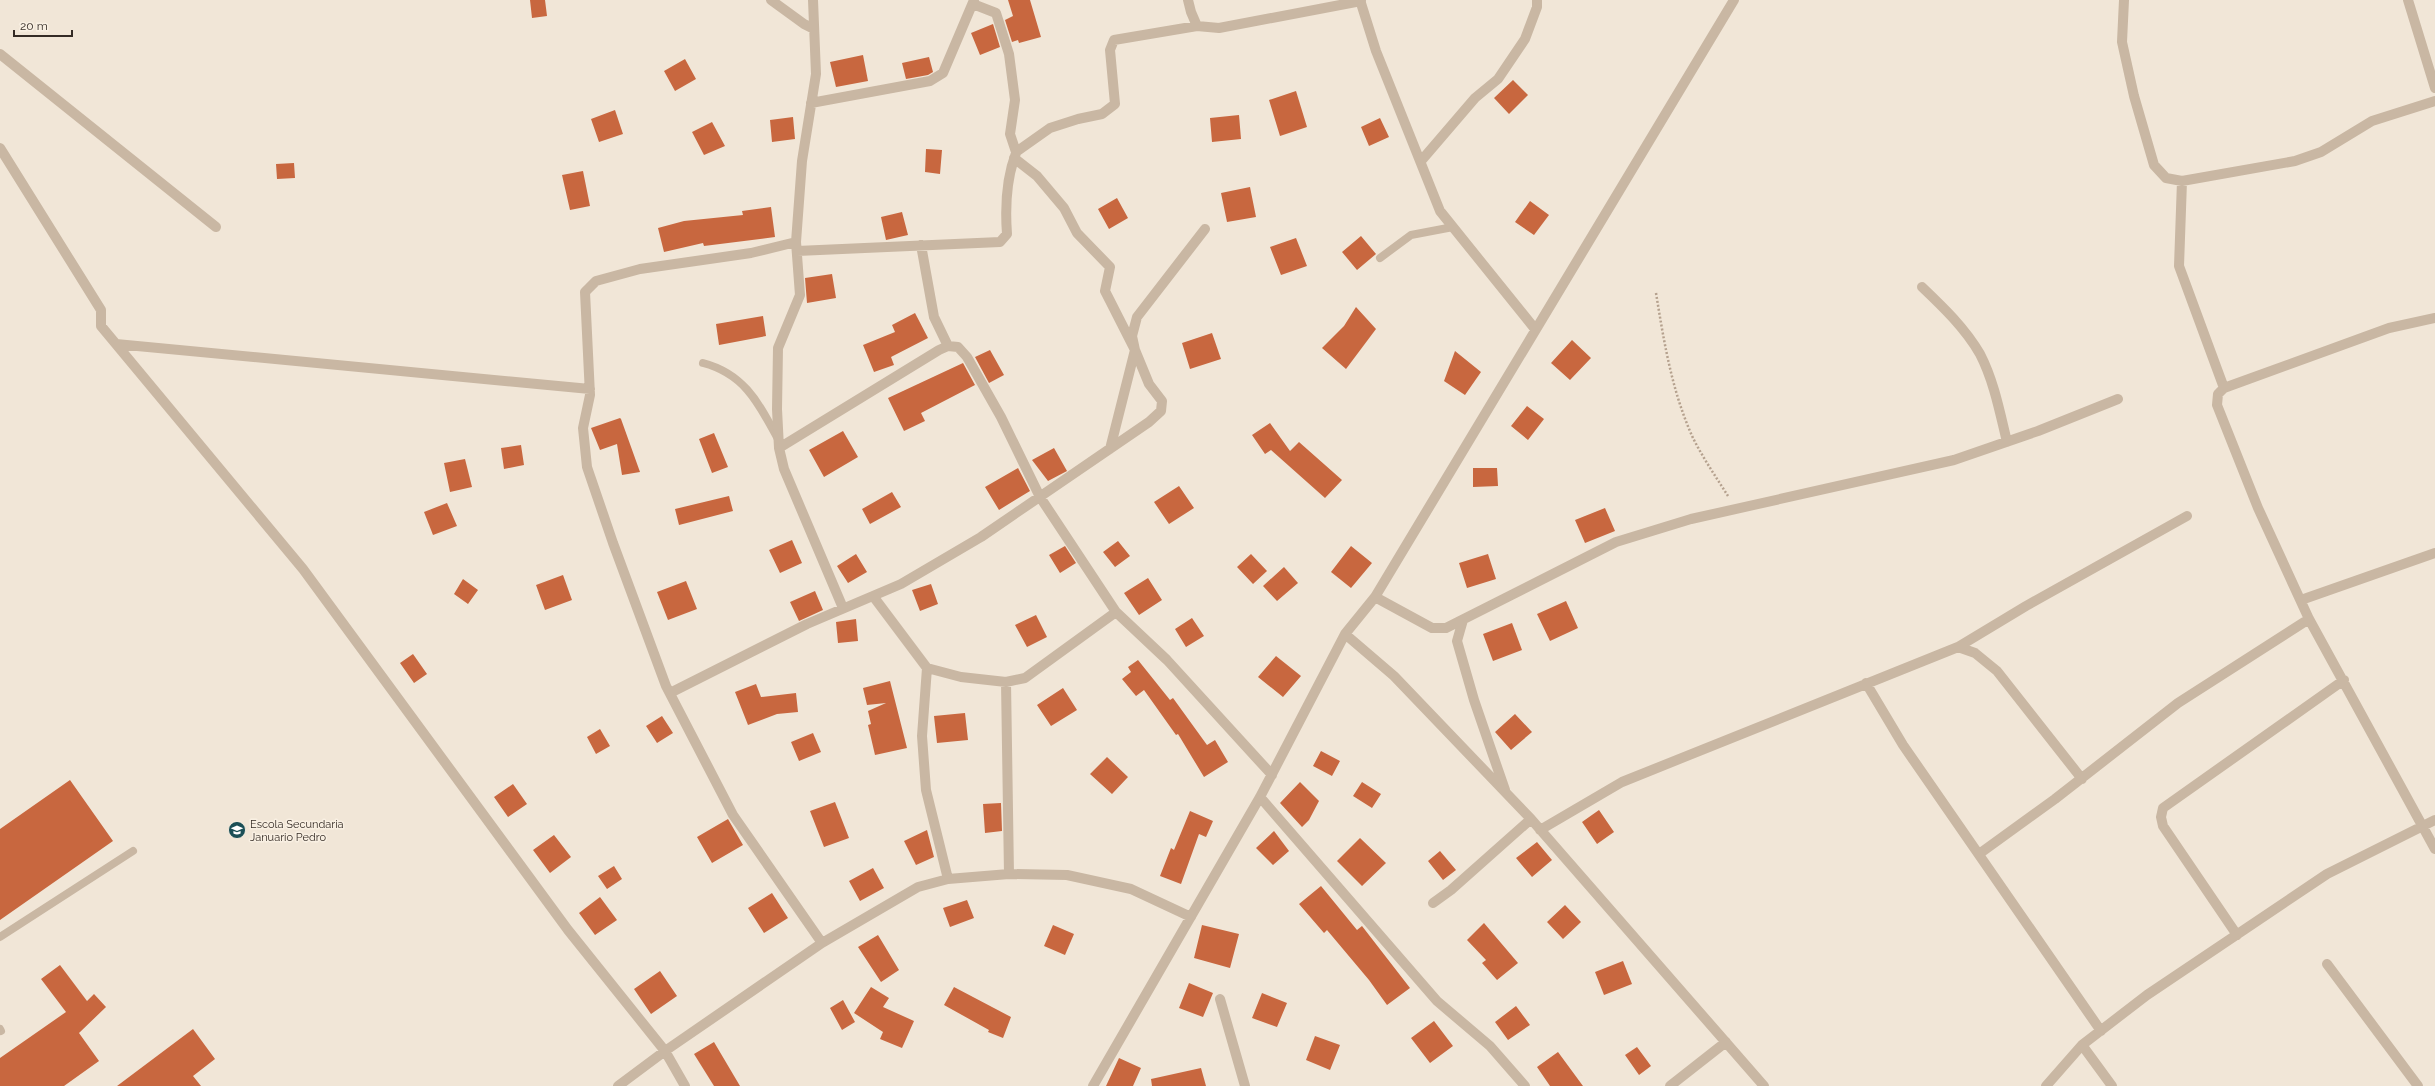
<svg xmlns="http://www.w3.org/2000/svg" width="2435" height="1086" font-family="Raleway,sans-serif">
<rect width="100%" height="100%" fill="#f1e6d7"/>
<path fill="#c8673f" d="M530 0H545L547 16 532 18Z
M1008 0H1030L1041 37 1019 43 1018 40 1012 42 1005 20 1013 16Z
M993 24 1000 47 980 55 971 33Z
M863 55 868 81 836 87 830 62Z
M929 57 933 72 928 75 906 79 902 63Z
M685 59 696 79 675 91 664 71Z
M1513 80 1528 95 1509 114 1494 98Z
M1296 91 1307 127 1280 136 1269 100Z
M615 110 623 134 599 142 591 119Z
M1239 115 1241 139 1212 142 1210 118Z
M793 117 795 139 772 142 770 120Z
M1380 118 1389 137 1369 146 1361 127Z
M712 122 725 146 704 155 692 132Z
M926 149 942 150 940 174 925 172Z
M294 163 295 178 277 179 276 164Z
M583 171 590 206 570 210 562 175Z
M1250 187 1256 217 1227 222 1221 193Z
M1117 198 1128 218 1109 229 1098 209Z
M1530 201 1549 215 1534 235 1515 222Z
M771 207 775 237 704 246 703 243 664 252 658 228 684 221 743 215 742 211Z
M902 212 908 235 886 240 881 217Z
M1361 236 1376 254 1357 270 1342 252Z
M1296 238 1307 266 1281 275 1270 247Z
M832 274 836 298 807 303 805 278Z
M1356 307 1376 329 1346 369 1322 348 1344 326Z
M915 313 928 338 891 357 894 365 874 372 863 345 895 332 892 325Z
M763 316 766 336 719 345 716 324Z
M1212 333 1221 359 1190 369 1182 343Z
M1572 340 1591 358 1570 380 1551 363Z
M990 350 1004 375 989 383 975 357Z
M1455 351 1481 372 1465 395 1444 381Z
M963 363 975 385 921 413 925 421 904 431 888 398Z
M1527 406 1544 419 1528 440 1511 426Z
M620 418 621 419 640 472 622 475 617 444 600 450 591 428Z
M1270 423 1290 451 1299 442 1342 480 1325 498 1271 450 1265 454 1252 435Z
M843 431 858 457 824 477 809 450Z
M714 433 728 467 712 473 699 439Z
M521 445 524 465 504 469 501 448Z
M1054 448 1067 471 1048 481 1032 460Z
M465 459 472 487 450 492 444 463Z
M1018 468 1030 491 999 510 985 487Z
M1473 468H1497L1498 486 1473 487Z
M1179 486 1194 508 1169 524 1154 502Z
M892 492 901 507 870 524 862 509Z
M729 496 733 511 679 525 675 509Z
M447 503 457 526 433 535 424 512Z
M1605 508 1615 531 1585 543 1575 520Z
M792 540 802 563 780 573 769 550Z
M1118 541 1130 556 1115 567 1103 552Z
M1065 546 1076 563 1060 573 1049 555Z
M1351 546 1372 563 1351 588 1331 572Z
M856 554 867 572 848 583 837 566Z
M1251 554 1267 571 1253 584 1237 567Z
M1488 554 1496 579 1467 588 1459 563Z
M1284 567 1298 583 1277 601 1263 586Z
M563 575 572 600 545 610 536 585Z
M1148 578 1162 600 1139 615 1124 593Z
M463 579 478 590 468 604 454 594Z
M686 581 697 609 668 620 657 592Z
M931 584 938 604 920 611 912 590Z
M815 591 823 610 799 621 790 602Z
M1566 601 1578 628 1550 641 1537 614Z
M1036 615 1047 637 1027 647 1015 625Z
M1192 618 1204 636 1186 647 1175 629Z
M856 619 858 641 838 643 836 622Z
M1512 623 1522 650 1493 661 1483 634Z
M413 654 427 674 414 683 400 663Z
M1276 656 1301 676 1283 697 1258 677Z
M1138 660 1170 700 1173 698 1207 745 1215 740 1228 762 1204 777 1178 734 1176 735 1144 690 1136 696 1122 679 1131 672 1128 667Z
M890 681 907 748 875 755 868 725 871 724 868 711 886 703 867 705 863 688Z
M756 684 761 697 796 693 798 712 777 714 748 725 735 692Z
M1063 688 1077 710 1051 726 1037 705Z
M965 713 968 740 937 743 934 716Z
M1515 714 1532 732 1511 750 1495 732Z
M662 716 673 733 657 743 646 726Z
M600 729 610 746 596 754 587 737Z
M813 733 821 752 799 761 791 742Z
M1321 751 1340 761 1332 776 1313 766Z
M1107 757 1128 777 1112 794 1090 774Z
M70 780 113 841 0 920V829Z
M1300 782 1319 801 1309 820 1302 827 1280 803Z
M1362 782 1381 794 1372 808 1353 796Z
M513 784 527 804 508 817 494 797Z
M835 802 849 838 824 847 810 811Z
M1001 803 1002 831 985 833 983 804Z
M1599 810 1614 832 1597 844 1582 822Z
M1190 811 1213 821 1206 837 1199 834 1181 884 1160 876 1171 848 1174 850Z
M728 819 743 845 712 863 697 837Z
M927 830 934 857 916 865 904 841Z
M1274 831 1289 851 1273 865 1256 848Z
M554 835 571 857 550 873 533 850Z
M1360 838 1386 863 1362 886 1337 861Z
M1537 842 1552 860 1532 877 1516 858Z
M1440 851 1456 870 1443 880 1428 861Z
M614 866 622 879 607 889 598 876Z
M873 868 884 888 860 901 849 881Z
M1321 886 1357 930 1362 926 1410 988 1387 1005 1369 980 1327 930 1324 933 1299 904Z
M772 893 788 918 764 933 748 908Z
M600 897 617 920 595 935 579 913Z
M967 900 974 918 950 927 943 908Z
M1565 905 1581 922 1563 939 1547 922Z
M1484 923 1518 963 1497 980 1482 963 1486 960 1467 940Z
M1053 925 1074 934 1065 955 1044 946Z
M1202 925 1239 934 1230 968 1194 958Z
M878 935 899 970 881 982 858 947Z
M1623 961 1632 984 1604 995 1595 972Z
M60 965 87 1001 94 994 106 1007 79 1033 99 1061 64 1086H0V1058L66 1012 41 979Z
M660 971 677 996 651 1014 634 989Z
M1189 983 1213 993 1203 1017 1179 1008Z
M871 987 889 998 883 1007 914 1021 902 1048 880 1039 883 1032 854 1013Z
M954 987 1011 1017 1003 1038 988 1032 989 1030 944 1005Z
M1262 993 1287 1003 1277 1027 1252 1018Z
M843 1000 855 1022 842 1030 830 1008Z
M1516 1006 1530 1025 1508 1040 1495 1022Z
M1434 1021 1453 1046 1430 1063 1411 1038Z
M193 1029 215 1059 193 1076 201 1086H117Z
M1315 1036 1340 1045 1330 1070 1306 1060Z
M714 1042 740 1086H714L694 1054Z
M1637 1047 1651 1066 1639 1075 1625 1055Z
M1558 1052 1583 1086H1550L1537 1067Z
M1119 1058 1141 1068 1133 1086H1106Z
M1201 1068 1206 1086H1152L1151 1079Z"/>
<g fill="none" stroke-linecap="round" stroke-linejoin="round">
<path stroke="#b5a18e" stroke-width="2.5" stroke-dasharray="2 2" stroke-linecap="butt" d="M1656 293C1664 342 1672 392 1693 438 1703 458 1716 477 1728 496"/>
<path stroke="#c9b7a3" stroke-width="8" d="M1380 258 1411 235 1453 227
M703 363C745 374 759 404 778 439
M0 937 133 851
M0 1029 1 1031"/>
<path stroke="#c9b7a3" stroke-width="10" d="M771 0 804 24 814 29
M813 0 816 74 802 161 796 242 800 295 778 348 777 409 779 448 784 469 843 608
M1188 0 1191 12 1197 26 1219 28 1361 1
M1360 0 1376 51 1440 211 1535 329
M2124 0 2122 42 2134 96 2154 165 2166 178 2182 181 2295 161 2321 152 2372 121 2435 101
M2408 0 2435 88
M973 4 996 13 1009 54 1015 100 1010 134 1016 152 1050 128 1078 119 1102 114 1115 104 1110 50 1114 40 1197 26
M0 54 216 227
M811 103 930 81 943 73 974 0
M0 148 101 310V326L303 569 568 930 665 1051 685 1086
M1014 158 1037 176 1064 208 1077 233 1110 267 1105 291 1135 350 1110 449
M1421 161 1475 98 1498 79 1525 39 1537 7V0
M2182 181 2179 266 2224 388
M796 242 751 253 640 269 596 281 585 292 590 395 583 428 587 467 613 543 666 686 733 815 822 943
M921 245 934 317 948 346
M797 251 1000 242 1007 234C1005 207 1006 179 1016 153
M1922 287C1943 307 1965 328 1980 354 1994 381 2000 413 2007 442
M2435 318 2389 328 2224 388 2218 394 2217 405 2258 508 2309 619 2435 849
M116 344 590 389
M779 448 939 350 948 346 958 347 967 357 1001 417 1040 497 1116 612 1167 660 1272 775
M873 596 927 668 961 677 1006 682 1025 678 1116 612
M1375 597 1432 628H1446L1616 542 1691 519 1954 460 2038 431 2118 399
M2301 600 2435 553
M1463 620 1457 641 1474 700 1505 790
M1345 634 1394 676 1531 819 1764 1086
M1958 647 2026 606 2187 516
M927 668 922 736 926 790 948 879
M1006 682 1009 874
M1866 683 1903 745 2101 1031
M670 693 807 624 901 584 981 537 1149 422 1161 411 1162 401 1149 384 1135 350 1132 336 1137 317 1205 229
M1260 797 1437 1001 1490 1046 1525 1086
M1540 830 1622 782 1958 647 1975 653 1997 671 2082 779
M1979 854 2055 799 2178 703 2309 619
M1433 903 1451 890 1531 819
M2237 935 2163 826 2161 817 2163 808 2344 680
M2327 964 2418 1086
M1220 999 1245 1086
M2082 1045 2112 1086
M618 1086 665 1051 822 943 918 887 948 879 1009 874 1067 875 1131 889 1191 917
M1093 1086 1260 797 1345 634 1375 597 1734 0
M1670 1086 1726 1042
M2046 1086 2082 1045 2147 995 2327 874 2435 820"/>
</g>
<defs>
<g id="school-disc" transform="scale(0.9)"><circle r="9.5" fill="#1b4f56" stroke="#f9f0e3"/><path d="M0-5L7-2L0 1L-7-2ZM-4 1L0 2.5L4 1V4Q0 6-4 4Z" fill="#fff"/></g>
</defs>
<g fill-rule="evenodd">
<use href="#school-disc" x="237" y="830"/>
</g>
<g text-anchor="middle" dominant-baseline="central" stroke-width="3" stroke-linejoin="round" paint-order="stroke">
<g font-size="11" fill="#342b25" stroke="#f9f0e3" text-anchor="start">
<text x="250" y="824">Escola Secundaria<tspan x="250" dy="13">Januario Pedro</tspan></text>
</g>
</g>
<path d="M14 30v6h58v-6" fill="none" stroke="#342b25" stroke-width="2"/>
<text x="20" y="30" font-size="12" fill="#342b25" stroke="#f9f0e3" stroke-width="3" paint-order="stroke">20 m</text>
</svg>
